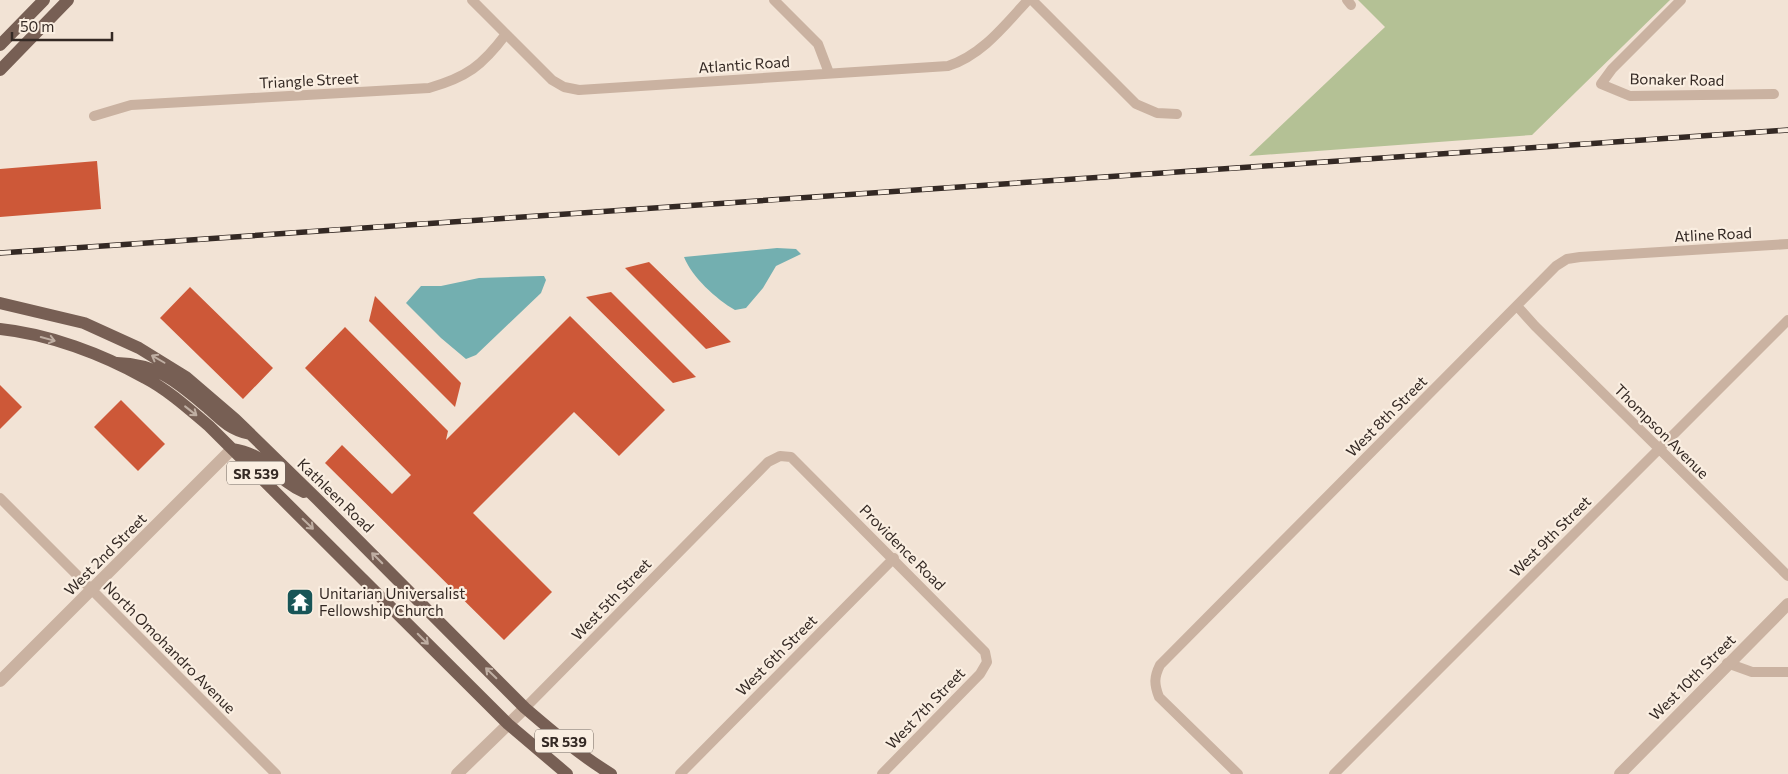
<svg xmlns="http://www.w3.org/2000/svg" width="1788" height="774" font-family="Commissioner,sans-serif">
<rect width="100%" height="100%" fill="#f2e3d5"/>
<path fill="#b4c195" d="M1358 0H1670L1532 135 1249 156 1385 27Z"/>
<path fill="#73afb0" d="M777 248 796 249 801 254 776 266 763 288 746 308 735 310C716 299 692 277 684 257Z
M541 276H544L546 280 541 293 476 355 466 359 441 338 406 303 421 286H441L479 278Z"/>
<path fill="#cd5838" d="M97 161 101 209 0 217V169Z
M649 262 731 342 706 349 625 268Z
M190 287 273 368 243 399 160 318Z
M611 292 696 377 673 383 586 297Z
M375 296 461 383 455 407 369 321Z
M570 316 665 410 619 456 574 412 473 513 552 592 504 640 325 463 342 445 392 494 411 475 305 368 345 327 448 431 446 440Z
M0 385 22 407 0 429Z
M121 400 165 444 138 471 94 427Z"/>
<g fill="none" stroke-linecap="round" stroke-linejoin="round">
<path stroke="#cab2a1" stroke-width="10" d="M472 0 552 80 564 87 579 90 948 66C982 55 1004 26 1028 0
M774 0 818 44 829 73
M1032 0 1136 104 1157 113 1177 114
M1347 0 1351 5
M1681 0 1612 69 1601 84 1630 96 1774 94
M94 116 131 105 429 88C467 77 482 66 506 34
M1517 306 1535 326 1788 576
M0 498 276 774
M1727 663 1752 672H1788
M525 708 768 462 780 456 791 457 985 652 987 662 980 674 882 774
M680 774 894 558
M1238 774 1159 697C1154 684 1154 677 1160 665L1556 266 1567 259 1580 257 1788 244
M1334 774 1788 320"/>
<path stroke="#cab2a1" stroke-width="12" d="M0 681 232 449
M457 774 525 708
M1620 774 1788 604"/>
<path stroke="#775f54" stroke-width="12" d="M0 45 44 0
M0 70 68 0
M0 303 84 323 139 348 186 377 235 419 317 499 525 708C553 732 580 755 611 774
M0 329C49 334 102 354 145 378 168 390 189 409 209 426L508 724 567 774
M117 363C158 364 178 383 208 408 222 421 231 430 250 434
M232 449C271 455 272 478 304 492"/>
<g stroke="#342924" stroke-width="5.5">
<path id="rail" d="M0 253 1788 130"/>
</g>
<use href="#rail" stroke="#faeee1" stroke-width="4" stroke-dasharray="11" stroke-linecap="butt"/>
</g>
<defs><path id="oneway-shaft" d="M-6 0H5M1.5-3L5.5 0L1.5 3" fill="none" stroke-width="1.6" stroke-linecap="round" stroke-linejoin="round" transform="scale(1.25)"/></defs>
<g stroke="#bfaea2">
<use href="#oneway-shaft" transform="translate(48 339) rotate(15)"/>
<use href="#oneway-shaft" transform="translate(158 359) rotate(-150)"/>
<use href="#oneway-shaft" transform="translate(191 411) rotate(38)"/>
<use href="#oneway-shaft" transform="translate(308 524) rotate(44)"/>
<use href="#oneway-shaft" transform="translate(377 558) rotate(-135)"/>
<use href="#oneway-shaft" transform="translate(423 639) rotate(45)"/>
<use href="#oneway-shaft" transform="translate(491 673) rotate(-136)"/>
</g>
<defs>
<g id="temple-square" transform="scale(1.4375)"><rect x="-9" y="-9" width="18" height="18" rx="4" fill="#185557" stroke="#faeee1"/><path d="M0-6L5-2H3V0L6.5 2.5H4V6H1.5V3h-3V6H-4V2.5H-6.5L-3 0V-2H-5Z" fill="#fff"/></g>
</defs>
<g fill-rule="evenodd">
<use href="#temple-square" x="300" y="602"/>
</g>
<g text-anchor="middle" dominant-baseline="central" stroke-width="4.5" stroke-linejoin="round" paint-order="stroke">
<g fill="#faeee1" stroke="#6f645d" stroke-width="1">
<rect x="227" y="461.5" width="58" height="23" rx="4"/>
<rect x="535" y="729.5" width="58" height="23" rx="4"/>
</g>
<g font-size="14" font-weight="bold" fill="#342924">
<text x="256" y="473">SR 539</text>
<text x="564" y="741">SR 539</text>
</g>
<g font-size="15" fill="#342924" stroke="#faeee1">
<text transform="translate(744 64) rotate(-4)">Atlantic Road</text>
<text transform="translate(1677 79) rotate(1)">Bonaker Road</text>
<text transform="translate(309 80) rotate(-3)">Triangle Street</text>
<text transform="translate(1713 234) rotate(-3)">Atline Road</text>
<text transform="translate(1386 416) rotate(-45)">West 8th Street</text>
<text transform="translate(1662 431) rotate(45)">Thompson Avenue</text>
<text transform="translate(336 495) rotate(44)">Kathleen Road</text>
<text transform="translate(1550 536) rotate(-45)">West 9th Street</text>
<text transform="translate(903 547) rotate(45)">Providence Road</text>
<text transform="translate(105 554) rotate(-45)">West 2nd Street</text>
<text transform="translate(611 599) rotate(-46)">West 5th Street</text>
<text transform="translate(170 647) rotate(45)">North Omohandro Avenue</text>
<text transform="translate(776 655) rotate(-45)">West 6th Street</text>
<text transform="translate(1692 677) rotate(-45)">West 10th Street</text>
<text transform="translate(925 708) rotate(-46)">West 7th Street</text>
</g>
<g font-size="15" fill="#342924" stroke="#faeee1" text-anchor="start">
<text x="319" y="593">Unitarian Universalist<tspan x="319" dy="17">Fellowship Church</tspan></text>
</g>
</g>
<path d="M12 32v8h100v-8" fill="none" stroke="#342924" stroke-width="2.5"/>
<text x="20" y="32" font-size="15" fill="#342924" stroke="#faeee1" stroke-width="4" paint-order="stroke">50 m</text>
</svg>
